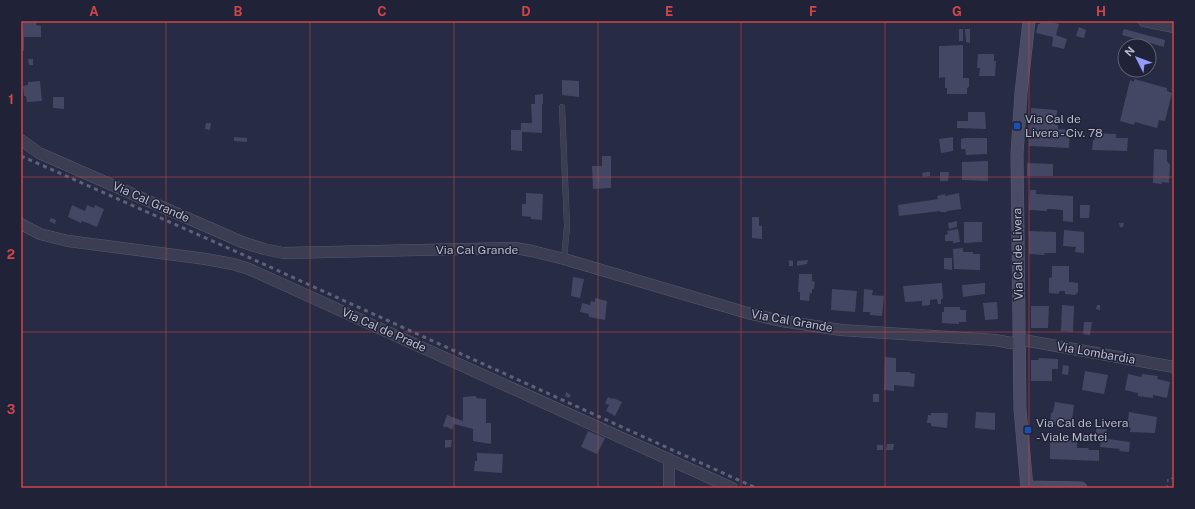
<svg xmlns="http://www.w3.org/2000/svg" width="1195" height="509" font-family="'Public Sans',sans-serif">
<rect width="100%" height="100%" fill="#272b43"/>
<path fill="#444763" d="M37 21 36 25 41 26V37H24V51L21 50V30H22L23 22Z
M1040 21H1048L1059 24 1056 35 1067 39 1064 49 1052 46 1053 37 1036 33 1038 24H1040Z
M1079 27 1086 30 1084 38 1076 36Z
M959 29H963V41H959Z
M965 29H970V43L966 42Z
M1124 29 1165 40 1164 47 1122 35Z
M963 45V78H969V87L967 88V94H947V88H945V77L939 78V46Z
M978 54H994V61H996L995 76H979L980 68H977Z
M28 59H33V65H29Z
M1134 79 1167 88V91L1172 93 1165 121 1159 120 1157 128 1135 122 1134 125 1120 121 1130 80 1134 82Z
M562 80 579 81V97L562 95Z
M40 81 42 101 27 102 26 96H24L23 86 28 85V82Z
M543 94V104H542V133L522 132V151L511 150V130H521V123H532L531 104H535V95Z
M53 97H64V109L53 108Z
M1031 108 1057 110 1056 125H1058V129L1070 130 1069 148 1029 146Z
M968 112H985L986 129 957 128V121H968Z
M206 123H211L210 130 205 129Z
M1095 133 1116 134V138H1128L1127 151 1092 150 1093 140H1095Z
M234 137 247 138V142L234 141Z
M953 137V151L941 153 939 139Z
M965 138H987V154L966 155 965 149H961V139Z
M1154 149 1167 150V161L1170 165 1169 183 1162 182V184L1153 183Z
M602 156H611V188L593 189 592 166H602Z
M988 161V181L962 180V162Z
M1027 163 1053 164V176H1027Z
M927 172H930V176L923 177 922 173Z
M940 172H949L948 181H940Z
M1030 190H1036V194L1073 196V222L1063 221V210L1051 209H1047V211L1029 210Z
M526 193 543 194 542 220 531 219V217L522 216V204H526Z
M959 193 961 209 947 211V212H940V211L899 216 898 205 938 199 937 196 945 194V196Z
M72 205 85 211 87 205 94 208 95 205 104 209 97 227 82 221 81 223 68 217Z
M1080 205H1090L1089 218H1080Z
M752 217H759V226H762V239L752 238Z
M51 218 56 220 55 224 49 221Z
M957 221V227L949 229 948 223Z
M964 222H982V242L964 243Z
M1119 223H1124L1123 227H1120Z
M958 229 960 242 953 243V241H945V235L948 234 947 231Z
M1064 230 1084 232V253L1075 252 1076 247 1063 246Z
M1029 231 1056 232V253H1044L1045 255 1029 254Z
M963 248V252H973V254H980V270L954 269 953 249Z
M944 258H952V270L944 269Z
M789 260 793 261V266H789Z
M808 260 807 264 797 266V261Z
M1052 266H1069V282L1078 283V292L1075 295 1065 294V291H1060L1058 294 1049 293V278L1052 277Z
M799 274H812V281L815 282 814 289H812V293H810L809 301 800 300V292H798Z
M573 277 584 279 580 298 571 296Z
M942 283 943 299H941V304H938L937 299 930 300V305L922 306V301L905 302 903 286Z
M985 283V294L963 297 962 285Z
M832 289 857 291 855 312 831 310Z
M864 289 873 290 872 295 884 296 882 316 870 315V312H863Z
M595 298 607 301 605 320 589 317V314L580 312 582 303 590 305 591 301 595 302Z
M997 302 998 319 985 320 983 303Z
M1062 305 1074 306 1073 332 1061 331Z
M1097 305H1100V310L1096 309Z
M1031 306H1049L1048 328H1031Z
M944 307H960V310H966V322H959V324L942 323V312H944Z
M1084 322H1092L1090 335 1083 334Z
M885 357 896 358V372H910V373L915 374 914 387 894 385V391L884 390Z
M1038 358 1058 359V369H1052V381H1031V360H1039Z
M1063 365 1069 366 1068 375 1062 374Z
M1085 371 1108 375 1104 394 1082 390Z
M1128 374 1141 377 1142 374 1158 376 1157 379 1170 382 1167 398 1153 395V398L1138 396V393L1125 390Z
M566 392 571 395 569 398 565 396Z
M873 394H879V402H873Z
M476 396V398L486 399V423H491V444L473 441V429L454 424 452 430 446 426V428L443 426 447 415 463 421V397Z
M608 397 612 399 613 398 622 402 615 416 606 411 609 405 605 403Z
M1055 402 1074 405 1071 427 1050 424 1051 413 1053 412Z
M976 412 995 413V430L975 428Z
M1129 412 1157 417 1155 433 1130 432 1131 428 1127 427Z
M931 413H948L947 428 931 426V423H927L928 415H931Z
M1096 428 1107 429 1106 437 1096 435Z
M588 431 605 438 597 454 581 447Z
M1050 437 1062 438V440H1077V448H1088L1089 450H1099V461L1050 459Z
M1101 438 1130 442 1129 452 1119 451 1120 449 1100 447Z
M445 440H452L451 447 445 448Z
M887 444H894L893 450H886Z
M877 445H883V450H877Z
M477 453 503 454 502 473 474 471 475 461H477Z"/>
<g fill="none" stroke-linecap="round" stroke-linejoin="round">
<g stroke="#57596d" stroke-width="6">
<path id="lane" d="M562 107 567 226 564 259"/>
</g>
<g stroke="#57596d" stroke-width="12">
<path id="street" d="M1144 21 1174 27
M21 140 39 153 242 242 264 249 283 253 515 248 532 251 564 259 751 314 782 321 841 330 995 340 1011 343 1023 340 1174 367
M21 224 40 234 68 241 206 259 233 264 249 269 732 488
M669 488V459"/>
</g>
<g stroke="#57596d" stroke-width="13">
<path id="secondary" d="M1027 487 1081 488
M1027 488 1020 409 1017 154 1021 93 1029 21"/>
</g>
<path stroke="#485660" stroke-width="1.5" stroke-dasharray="3 3" stroke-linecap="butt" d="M1167 488 1168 479 1174 478"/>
<use href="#lane" stroke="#3b3e52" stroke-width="5.5"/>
<use href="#street" stroke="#3b3e52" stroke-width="11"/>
<use href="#secondary" stroke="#4a4c65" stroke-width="12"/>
<path stroke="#5e6179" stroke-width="3" stroke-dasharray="4 4" stroke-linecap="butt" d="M21 156 226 247 756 488"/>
</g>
<path fill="none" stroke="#d04549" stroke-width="1" stroke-opacity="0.55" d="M166 21V488M310 21V488M454 21V488M598 21V488M741 21V488M885 21V488M1029 21V488M21 177H1174M21 332H1174"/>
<g fill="#1a4fb4" stroke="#202338" stroke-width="1.5">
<rect x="1013" y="122" width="8" height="8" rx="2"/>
<rect x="1024" y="426" width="8" height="8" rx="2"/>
</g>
<g text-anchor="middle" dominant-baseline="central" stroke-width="3" stroke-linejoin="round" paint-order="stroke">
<g font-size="12" fill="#b9bacc" stroke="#202338" text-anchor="start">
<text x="1025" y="119">Via Cal de<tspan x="1025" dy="14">Livera - Civ. 78</tspan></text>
<text x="1036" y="423">Via Cal de Livera<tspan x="1036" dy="14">- Viale Mattei</tspan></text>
</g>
<g font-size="12" fill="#b9bacc" stroke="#202338">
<text transform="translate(151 202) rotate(24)">Via Cal Grande</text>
<text x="477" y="250">Via Cal Grande</text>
<text transform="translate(1018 254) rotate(-91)">Via Cal de Livera</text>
<text transform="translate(792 321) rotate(10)">Via Cal Grande</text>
<text transform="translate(384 330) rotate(24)">Via Cal de Prade</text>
<text transform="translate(1096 353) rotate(10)">Via Lombardia</text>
</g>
</g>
<rect width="1195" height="509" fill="none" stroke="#202338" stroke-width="44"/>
<g transform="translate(1137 58) rotate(312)"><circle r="19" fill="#202338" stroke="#5d5f73"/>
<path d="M0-3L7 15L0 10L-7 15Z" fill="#929bf8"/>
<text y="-6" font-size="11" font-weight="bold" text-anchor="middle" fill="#b9bacc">N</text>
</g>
<rect x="22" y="22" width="1151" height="465" fill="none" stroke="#d04549" stroke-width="1.5"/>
<g font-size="13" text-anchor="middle" font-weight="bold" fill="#d04549">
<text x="94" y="16">A</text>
<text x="238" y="16">B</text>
<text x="382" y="16">C</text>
<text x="526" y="16">D</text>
<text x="669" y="16">E</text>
<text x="813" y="16">F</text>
<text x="957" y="16">G</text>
<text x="1101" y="16">H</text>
<text x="11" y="104">1</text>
<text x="11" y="259">2</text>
<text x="11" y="414">3</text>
</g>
</svg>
